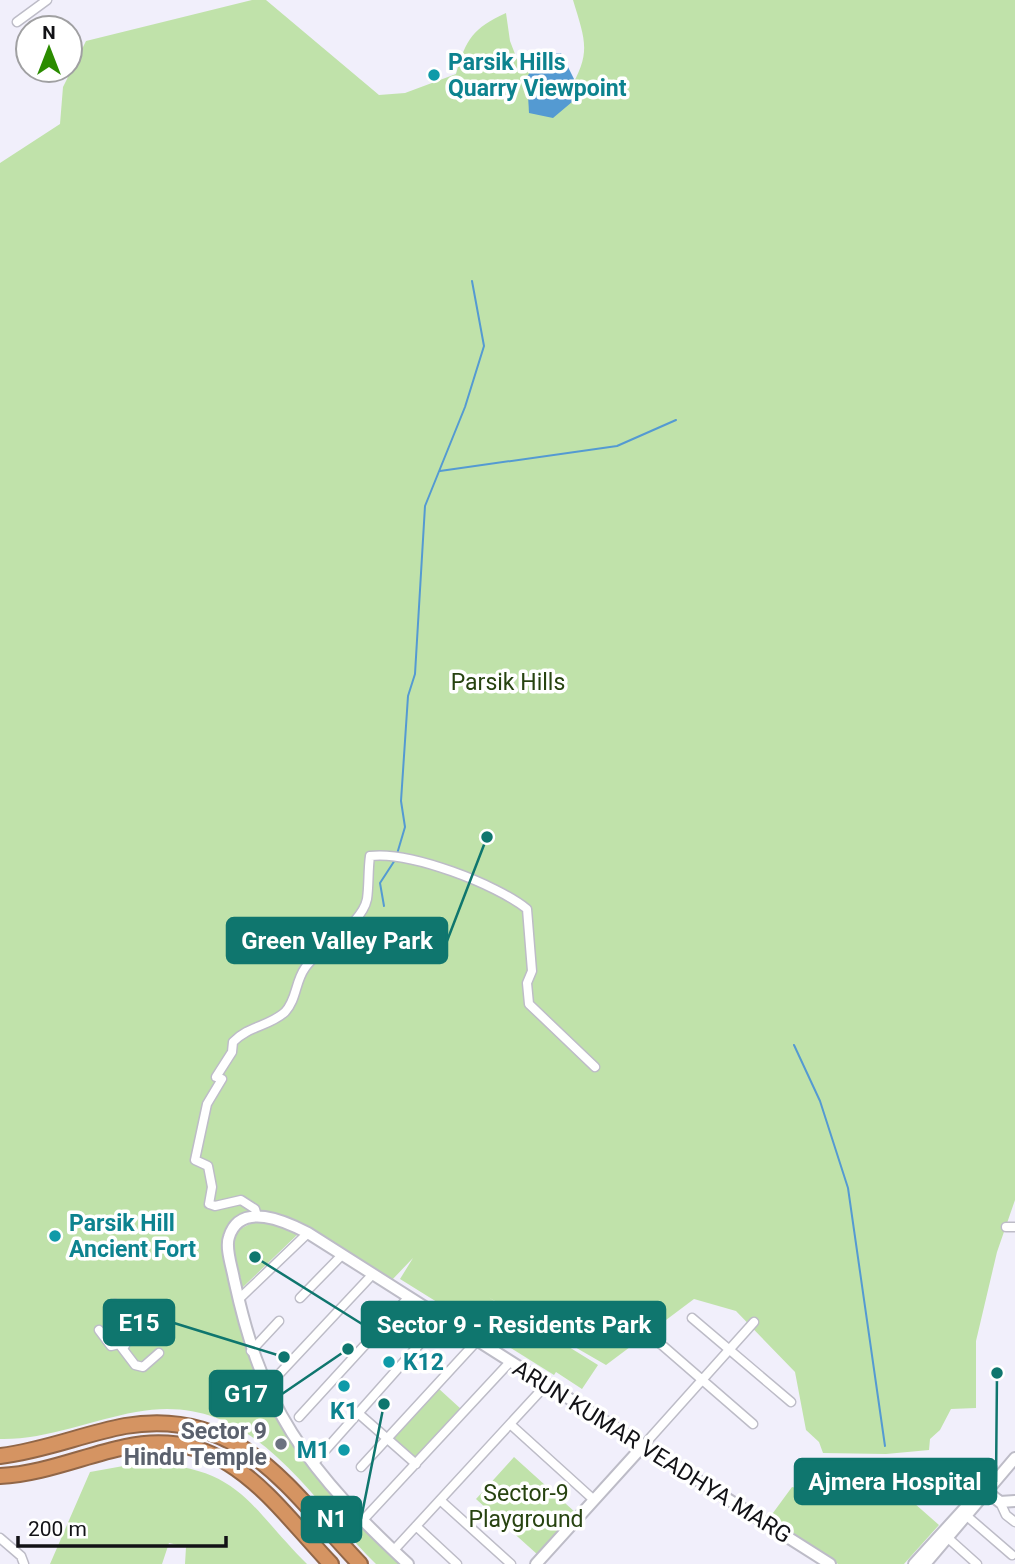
<svg xmlns="http://www.w3.org/2000/svg" width="1015" height="1564" font-family="Roboto,sans-serif">
<rect width="100%" height="100%" fill="#f1effb"/>
<path fill="#c0e2aa" d="M252 0H266L379 95 405 93 456 74C466 39 473 28 506 13L510 41 520 67 569 90C592 53 585 40 573 0H1015V1200L997 1252 976 1341V1408L951 1409 940 1430 930 1439 929 1450 886 1454 823 1453 819 1442 806 1430 795 1372 736 1311 694 1299 606 1365 488 1297 598 1365 582 1389 556 1372 554 1375 400 1279 413 1258 390 1282C356 1260 301 1213 261 1212 254 1211 246 1215 240 1217L238 1230 258 1220 284 1227 297 1235 242 1288 236 1266V1303L247 1351 283 1429 408 1564H376C305 1495 254 1390 136 1412 91 1420 46 1440 0 1439V163L60 124 63 87 86 41Z
M438 1388 461 1409 415 1459 392 1438Z
M514 1457 576 1513 538 1555 476 1499Z
M140 1463C240 1466 245 1502 307 1564H185L186 1547 169 1543 162 1564H50L90 1472Z
M792 1487 862 1502 914 1503 939 1525 904 1564H838L770 1517Z"/>
<path fill="#549ad2" d="M561 53 578 87 572 102 553 118 529 113 527 77 540 56Z"/>
<g fill="none" stroke-linecap="round" stroke-linejoin="round">
<path stroke="#549ad2" stroke-width="2" d="M440 471 617 446 676 420
M397 854 405 827 401 801 408 696 415 674 425 506 465 407 484 346 472 281
M384 906 380 883 395 860
M794 1045 820 1101 848 1188 885 1446"/>
<g stroke="#bdbcc7" stroke-width="11">
<path id="street" d="M17 22 47 0
M257 1216 255 1209 241 1200 215 1206 209 1204 212 1187 208 1166 195 1160 207 1104 222 1079 216 1077 232 1052 233 1042C248 1026 270 1026 285 1012 297 999 295 982 305 968 319 947 362 925 367 899 369 885 368 870 370 856 410 851 496 884 527 909L532 971 527 983 529 1004 595 1067
M1006 1227H1015
M300 1298 341 1256
M239 1299 308 1233
M692 1318 791 1402
M99 1330 111 1346 119 1344 135 1365 143 1367 159 1353
M103 1335 111 1326 115 1304
M655 1339 753 1424
M123 1349 131 1334 128 1308
M251 1351 279 1321
M267 1387 371 1276
M358 1413 416 1464
M299 1417 407 1299
M510 1424 594 1500
M642 1447 754 1322
M313 1464 441 1320
M361 1467 476 1342
M440 1500 511 1564
M1000 1502 1006 1515 1015 1522
M968 1517 1012 1555
M364 1519 509 1363
M416 1526 457 1564
M0 1538 21 1556 24 1564
M948 1538 977 1564
M394 1550 545 1386"/>
</g>
<g stroke="#bdbcc7" stroke-width="14">
<path id="secondary" d="M986 1491 1000 1502 1015 1501
M408 1564C366 1525 322 1481 292 1433 261 1384 246 1334 234 1279 232 1267 225 1248 229 1237 240 1200 287 1222 308 1233L830 1564
M536 1564 642 1447
M914 1564 975 1497 983 1495
M925 1564 1015 1458"/>
</g>
<g stroke="#916647" stroke-width="18">
<path id="highway" d="M0 1456C43 1451 83 1434 125 1426 240 1406 291 1492 360 1564
M0 1476C43 1474 83 1456 125 1447 226 1425 272 1502 331 1564"/>
</g>
<use href="#street" stroke="#fff" stroke-width="8"/>
<use href="#secondary" stroke="#fff" stroke-width="10"/>
<use href="#highway" stroke="#d59462" stroke-width="14"/>
</g>
<g fill="#0f9aa8" stroke="#fff" stroke-width="2.5">
<circle cx="434" cy="75" r="7"/>
<circle cx="55" cy="1236" r="7"/>
<circle cx="389" cy="1362" r="7"/>
<circle cx="344" cy="1386" r="7"/>
<circle cx="344" cy="1450" r="7"/>
</g>
<circle fill="#6b7280" stroke="#fff" stroke-width="2.5" cx="281" cy="1444" r="7"/>
<g text-anchor="middle" dominant-baseline="central" stroke-width="7" stroke-linejoin="round" paint-order="stroke">
<g font-size="23" font-weight="bold" fill="#0d838f" stroke="#fff" text-anchor="start">
<text x="448" y="62">Parsik Hills<tspan x="448" dy="26">Quarry Viewpoint</tspan></text>
<text x="69" y="1223">Parsik Hill<tspan x="69" dy="26">Ancient Fort</tspan></text>
<text x="403" y="1362">K12</text>
<text x="344" y="1411" text-anchor="middle">K1</text>
<text x="330" y="1450" text-anchor="end">M1</text>
</g>
<g font-size="23" fill="#274310" stroke="#fff">
<text x="508" y="682">Parsik Hills</text>
<text x="526" y="1493">Sector-9<tspan x="526" dy="26">Playground</tspan></text>
</g>
<g font-size="23" font-weight="bold" fill="#5b616d" stroke="#fff" text-anchor="end">
<text x="267" y="1431">Sector 9<tspan x="267" dy="26">Hindu Temple</tspan></text>
</g>
<g font-size="23" fill="#121216" stroke="#fff">
<text transform="translate(652 1452) rotate(32)">ARUN KUMAR VEADHYA MARG</text>
</g>
</g>
<path fill="none" stroke="#0f766e" stroke-width="2.5" d="M487 837L447 941M284 1357L174 1323M255 1257L362 1324M348 1349L282 1394M997 1373L996 1482M384 1404L361 1519"/>
<g fill="#0f766e" stroke="#fff" stroke-width="2.5">
<circle cx="487" cy="837" r="7"/>
<circle cx="284" cy="1357" r="7"/>
<circle cx="255" cy="1257" r="7"/>
<circle cx="348" cy="1349" r="7"/>
<circle cx="997" cy="1373" r="7"/>
<circle cx="384" cy="1404" r="7"/>
</g>
<g fill="#0f766e" stroke="#0f766e" stroke-width="2.5">
<rect x="227" y="918" width="220" height="45" rx="7"/>
<rect x="104" y="1300" width="70" height="45" rx="7"/>
<rect x="362" y="1302" width="303" height="45" rx="7"/>
<rect x="210" y="1371" width="72" height="45" rx="7"/>
<rect x="795" y="1459" width="201" height="45" rx="7"/>
<rect x="302" y="1497" width="59" height="45" rx="7"/>
</g>
<g font-size="24" text-anchor="middle" font-weight="bold" fill="#fff">
<text x="337" y="949">Green Valley Park</text>
<text x="139" y="1331">E15</text>
<text x="514" y="1333">Sector 9 - Residents Park</text>
<text x="246" y="1402">G17</text>
<text x="895" y="1490">Ajmera Hospital</text>
<text x="332" y="1527">N1</text>
</g>
<g transform="translate(49 49)"><circle r="33" fill="#ffffff" stroke="#a0a0a2" stroke-width="2"/>
<path d="M0-5L12 26L0 18L-12 26Z" fill="#2b8c00"/>
<text y="-10" font-size="19" font-weight="bold" text-anchor="middle" fill="#121216">N</text>
</g>
<path d="M18 1536v10h208v-10" fill="none" stroke="#121216" stroke-width="3.5"/>
<text x="28" y="1536" font-size="21" fill="#121216" stroke="#ffffff" stroke-width="5" paint-order="stroke">200 m</text>
</svg>
